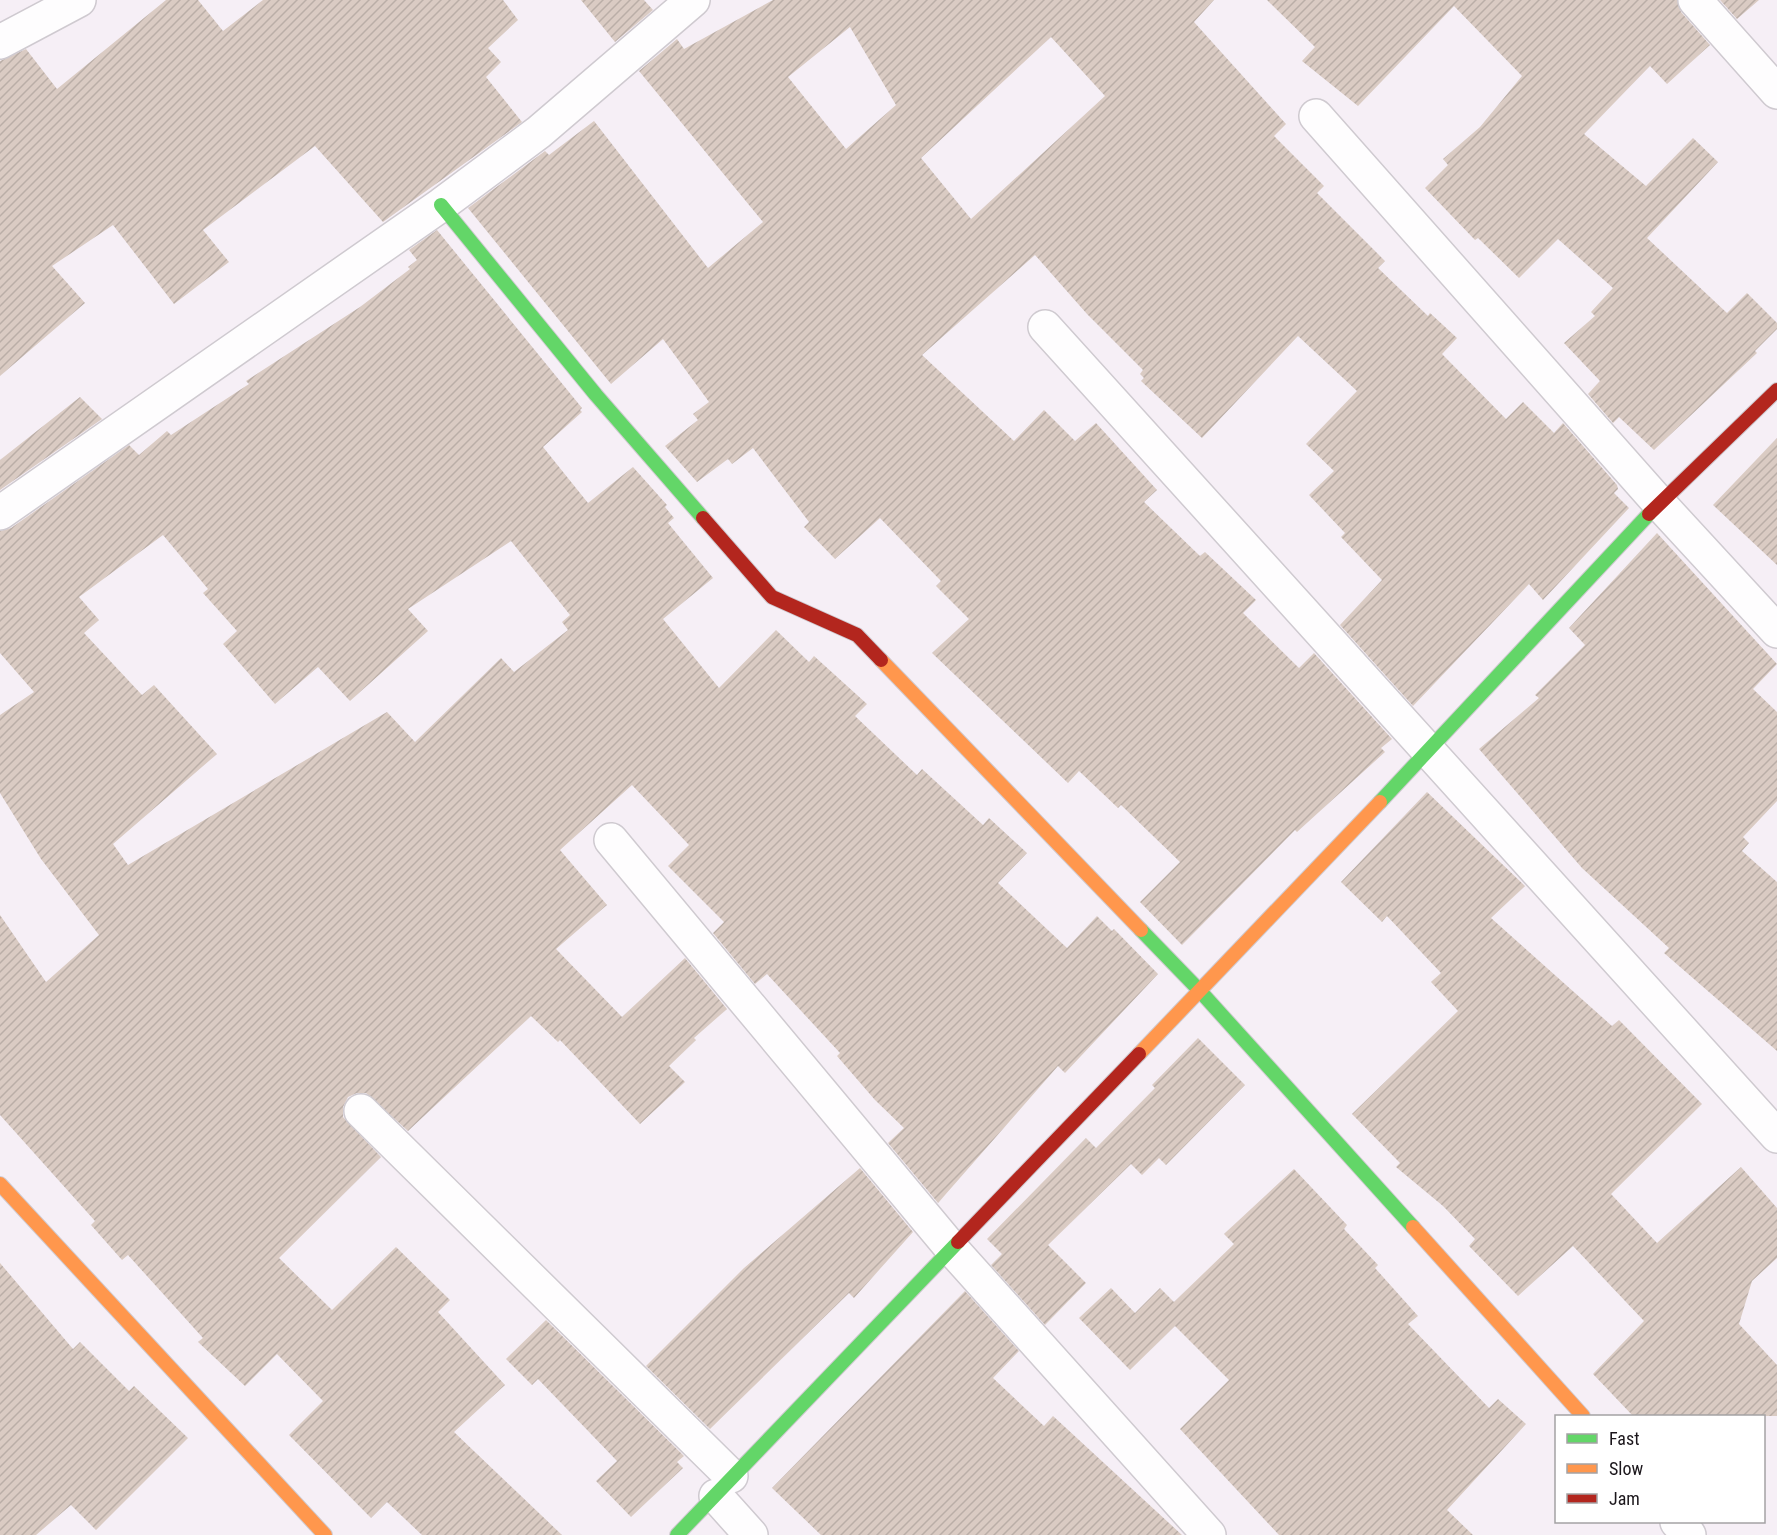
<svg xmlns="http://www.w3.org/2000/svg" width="1777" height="1535" font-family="'Roboto Condensed',sans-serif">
<defs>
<pattern id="building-hatch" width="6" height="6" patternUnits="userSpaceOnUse" patternTransform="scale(1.5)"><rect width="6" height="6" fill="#dacbc3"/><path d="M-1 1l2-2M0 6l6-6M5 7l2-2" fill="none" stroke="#baaea7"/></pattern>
</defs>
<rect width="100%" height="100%" fill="#f6eff6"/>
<path fill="url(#building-hatch)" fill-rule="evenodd" d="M166 0H198L223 31 263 0H503L518 20 488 48 501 62 486 77 522 122 383 222 315 146 203 230 229 262 174 304 113 225 52 266 85 303 0 376V61L26 49 57 89Z
M581 0H644L653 10 615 42Z
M773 0H1214L1194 22 1286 124 1274 136 1324 186 1317 193 1385 261 1378 268 1428 316 1430 313 1457 338 1442 354 1506 419 1523 402 1554 433 1563 423 1617 485 1618 489 1614 493 1629 508 1543 600 1529 584 1413 706 1340 625 1382 580 1341 537 1345 533 1309 495 1334 471 1306 444 1357 391 1298 336 1202 438 1141 381 1144 378 1140 374 1143 370 1087 314 1035 255 922 355 1014 441 1044 410 1075 441 1096 423 1157 490 1144 502 1200 556 1205 552 1256 600 1243 613 1299 668 1314 653 1392 739 1381 748 1385 752 1297 832 1295 830 1182 945 1140 902 1180 862 1121 805 1118 808 1079 771 1068 783 932 653 969 619 936 586 941 581 880 518 835 559 804 527 809 522 753 448 732 464 728 459 697 482 665 446 698 420 693 414 709 402 663 339 611 384 468 208 545 151 549 155 594 121 708 268 763 222 639 71 677 39 684 49ZM850 27 896 105 846 149 788 77ZM1051 37 1105 96 971 219 921 158Z
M1267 0H1677L1681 12 1710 45 1667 84 1650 66 1584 134 1646 186 1693 138 1718 162 1647 238 1727 313 1747 293 1777 323V329L1755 351 1757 353 1654 450 1619 417 1613 423 1588 394 1600 381 1564 343 1595 316 1591 312 1613 288 1558 239 1519 278 1478 238 1475 240 1425 188 1448 165 1443 159 1480 127 1522 76 1454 6 1358 106 1302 61 1315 47Z
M1720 0H1759L1737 19Z
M437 230 582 408 580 410 582 412 543 447 588 503 633 467 667 505 665 507 674 518 668 523 713 578 663 619 719 688 776 630 809 662 814 656 867 704 855 716 917 775 922 769 983 825 989 818 1027 853 998 883 1067 948 1097 916 1112 931 1114 929 1158 974 1065 1073 1058 1066 938 1203 888 1143 904 1128 875 1100 837 1056 840 1053 767 974 755 984 713 933 724 922 668 866 689 845 632 785 560 850 607 905 556 949 622 1017 685 958 727 1009 694 1038 696 1040 669 1066 685 1082 640 1124 560 1040 558 1042 531 1016 408 1131 366 1093H357L348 1097 343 1107V1117L381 1157 279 1258 332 1310 396 1247 450 1300 438 1312 505 1385 454 1432 562 1535H422L387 1502 371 1518 289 1435 323 1401 277 1354 245 1386 198 1342 203 1338 128 1255 122 1260 91 1225 95 1221 0 1115V915L46 982 99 935 41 859 0 793V715L34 692 0 653V531L11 528 129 445 139 455 167 431 171 435 249 384 246 381 360 307 410 269 408 267 417 260 409 250ZM163 535 208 589 203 593 237 631 223 644 275 704 318 667 350 701 428 631 408 609 511 541 570 615 562 622 568 630 514 672 501 658 415 742 387 712 128 865 113 844 217 754 154 685 142 695 84 633 99 620 79 597Z
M80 397 102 419 0 490V460Z
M1777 438V565L1713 505Z
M1657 533 1777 664 1753 689 1777 712V801L1743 837 1749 843 1742 851 1777 882V1051L1664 953 1669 948 1582 868 1479 749 1539 698 1535 695 1585 645 1569 628Z
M1427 792 1525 886 1491 918 1612 1026 1619 1020 1702 1104 1611 1194 1657 1243 1741 1167 1777 1208V1258L1752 1281 1739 1324 1777 1365V1416H1633L1593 1374 1644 1321 1573 1246 1518 1296 1469 1246 1475 1239 1443 1206 1396 1167 1400 1163 1352 1114 1458 1011 1431 982 1441 973 1387 916 1382 922 1341 882Z
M1198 1038 1245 1085 1166 1165 1159 1158 1142 1175 1131 1164 1048 1245 1086 1283 1045 1325 991 1265 1002 1254 987 1239 1086 1138 1096 1148 1155 1088 1152 1085Z
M860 1168 913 1232 854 1298 849 1293 710 1429 646 1366 744 1268Z
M1294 1169 1347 1225 1344 1229 1378 1265 1375 1268 1418 1316 1408 1324 1489 1408 1498 1399 1526 1424 1447 1510 1473 1535H1279L1180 1429 1229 1380 1175 1326 1130 1370 1079 1318 1111 1288 1135 1313 1160 1288 1174 1302 1234 1244 1224 1234Z
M0 1263 73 1349 80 1342 129 1391 134 1386 188 1438 96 1530 71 1505 36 1535H0Z
M965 1291 1019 1351 993 1378 1044 1426 1053 1416 1182 1535H821L772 1488Z
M546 1320 684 1456 677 1462 683 1468 631 1517 596 1481 617 1461 538 1379 532 1385 506 1359Z"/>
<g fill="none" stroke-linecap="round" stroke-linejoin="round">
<g stroke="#cfcad0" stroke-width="36">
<path id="street" d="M1695 0 1777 92
M0 42 79 0
M1316 116 1659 503 1777 631
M1045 327 1777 1136
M0 513 441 205 539 132 693 0
M611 840 952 1249 1209 1535
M361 1111 731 1476
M716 1496 751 1535
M1677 1522 1689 1535"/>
</g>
<g stroke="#cfcad0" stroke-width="16">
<path id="fast" d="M441 205 596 395 703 518
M1380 802 1649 514
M1141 930 1200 991 1413 1227
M677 1535 958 1242"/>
</g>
<g stroke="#cfcad0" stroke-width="16">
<path id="slow" d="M881 660 1141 930
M1139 1054 1380 802
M0 1184 325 1535
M1413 1227 1583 1416"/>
</g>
<g stroke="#cfcad0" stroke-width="16">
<path id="jam" d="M1649 514 1777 390
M703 518 772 597 857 635 881 660
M958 1242 1139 1054"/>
</g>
<use href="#street" stroke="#fefdfe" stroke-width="33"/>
<use href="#fast" stroke="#63d668" stroke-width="14"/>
<use href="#slow" stroke="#ff974d" stroke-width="14"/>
<use href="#jam" stroke="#b3261e" stroke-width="14"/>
</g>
<rect x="1555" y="1415" width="210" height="108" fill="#ffffff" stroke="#a4a2a4" stroke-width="1.5"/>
<rect x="1567" y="1434" width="30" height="9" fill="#63d668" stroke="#a4a2a4" stroke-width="1.5"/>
<text x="1609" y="1445" font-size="18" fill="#1b161b">Fast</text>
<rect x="1567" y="1464" width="30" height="9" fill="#ff974d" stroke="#a4a2a4" stroke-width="1.5"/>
<text x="1609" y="1475" font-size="18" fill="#1b161b">Slow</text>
<rect x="1567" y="1494" width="30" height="9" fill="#b3261e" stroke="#a4a2a4" stroke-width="1.5"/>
<text x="1609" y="1505" font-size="18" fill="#1b161b">Jam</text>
</svg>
